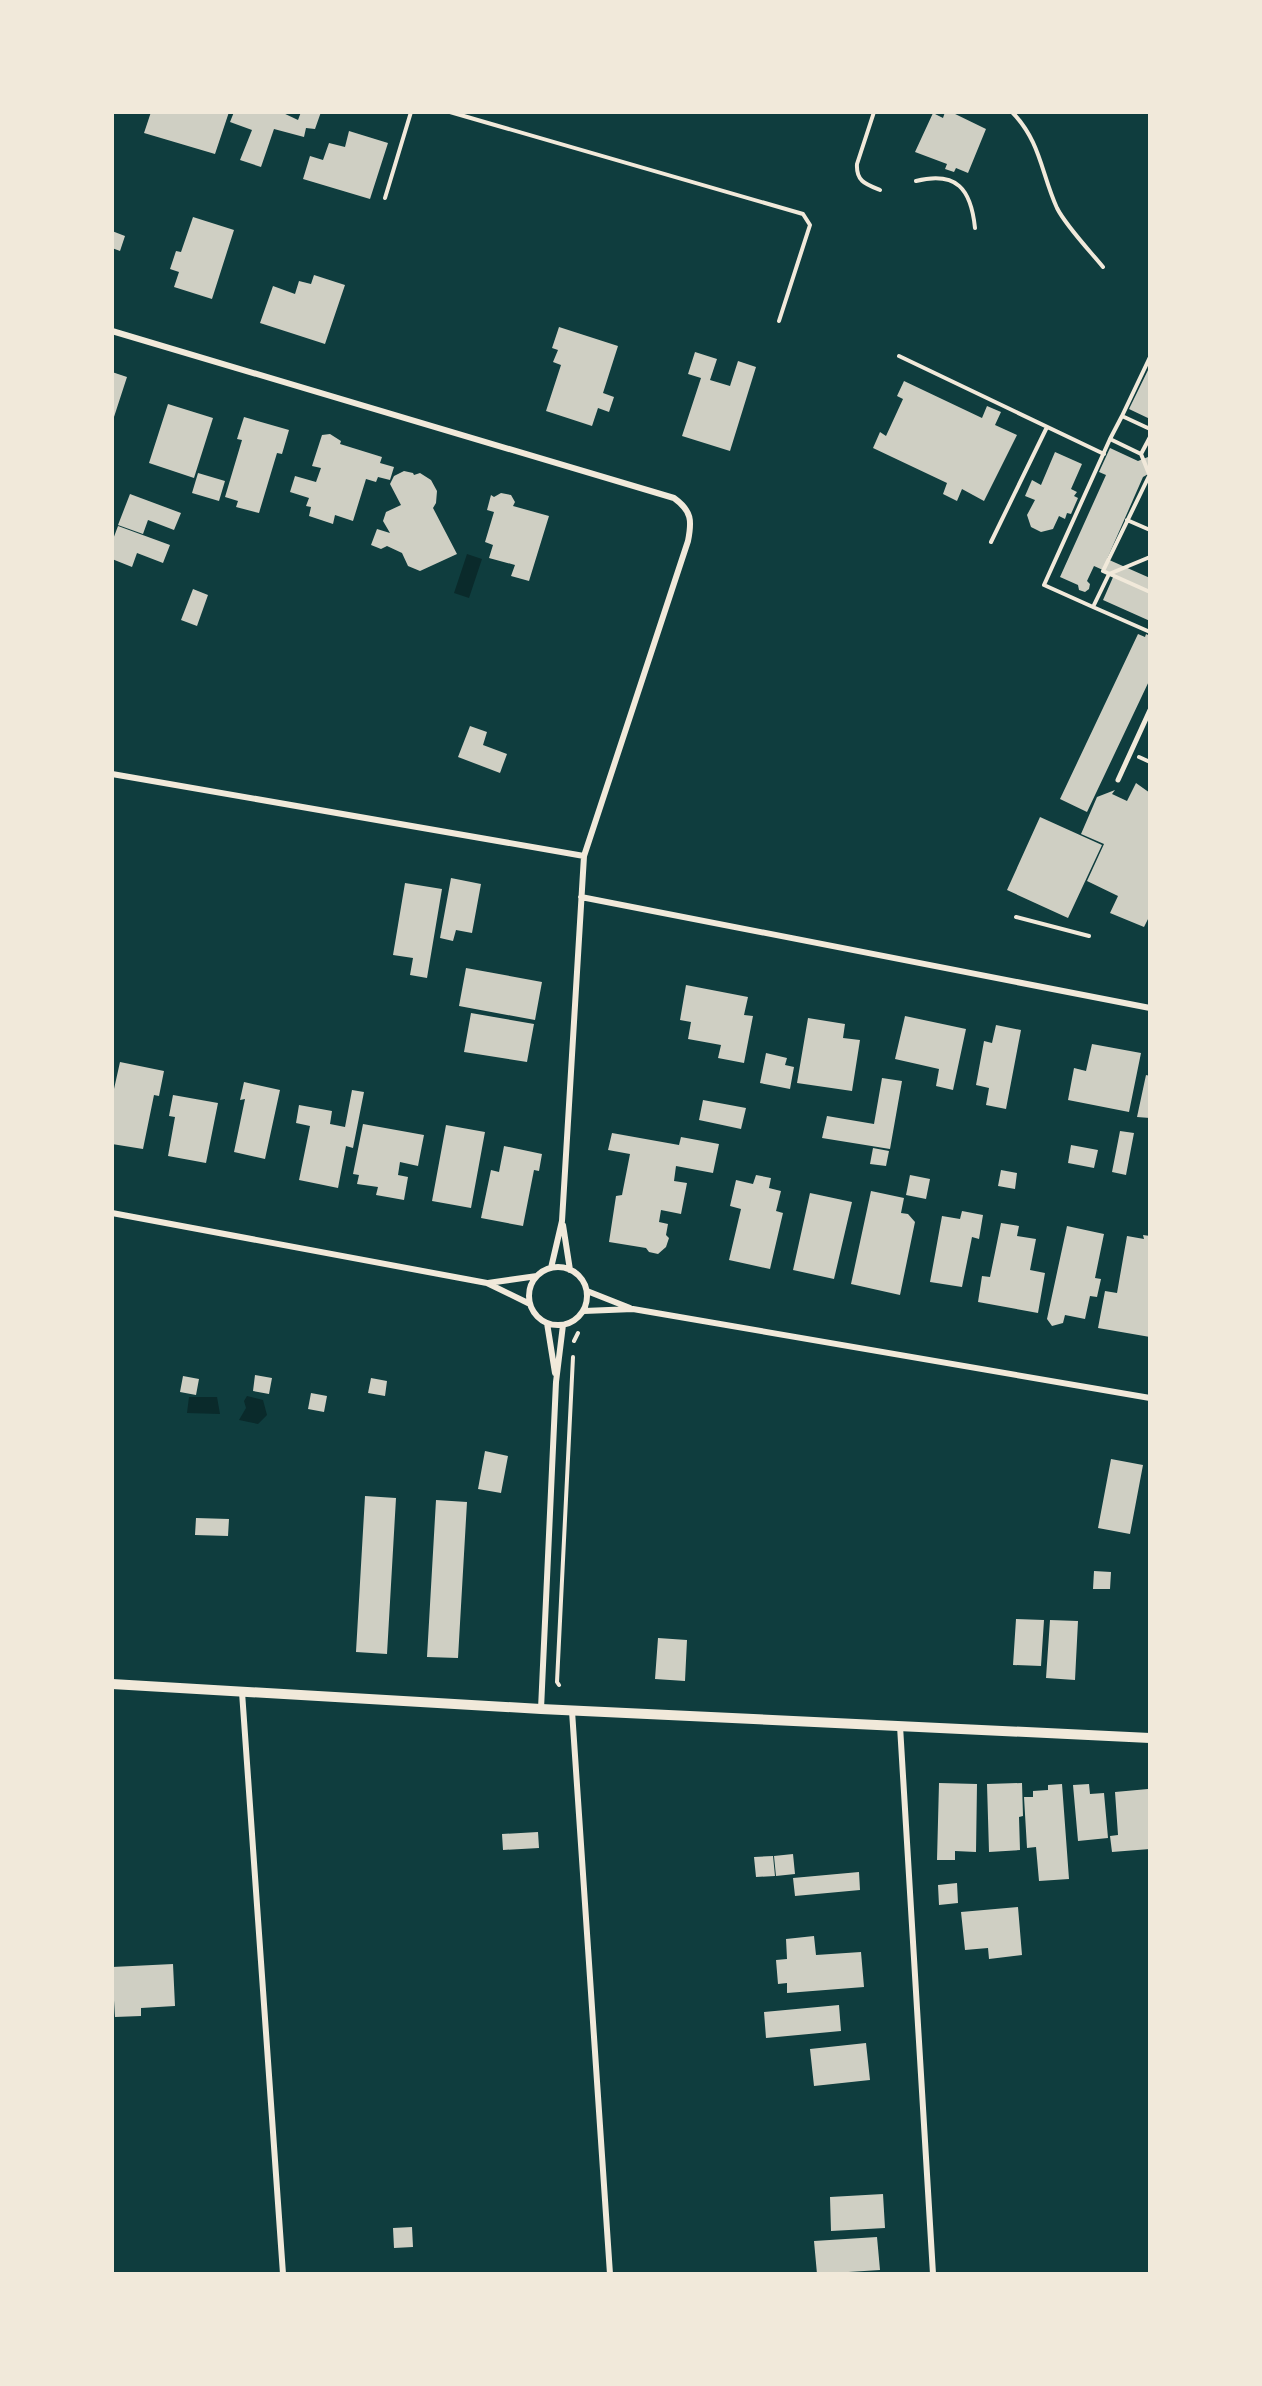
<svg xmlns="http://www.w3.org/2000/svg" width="1262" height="2386" font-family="'Roboto Condensed',sans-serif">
<rect width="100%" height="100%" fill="#0f3d3e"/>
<path fill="#0a2a2b" d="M467 554 482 559 469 598 454 593Z
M247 1396 263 1400 267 1415 258 1424 239 1420 246 1408 244 1401Z
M189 1397H217L220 1414 187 1413Z"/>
<path fill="#cfcfc3" d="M151 112H229L215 154 144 133Z
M234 112H281L298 120 301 112H321L315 129 306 128 304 137 274 129 261 167 240 160 252 130 230 122Z
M945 112H951L986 129 968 173 956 168 954 172 945 169 947 164 915 152 933 113 943 118Z
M349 131 388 143 370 199 303 179 310 156 323 160 329 143 345 147Z
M193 217 234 230 212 299 174 287 179 272 170 269 176 251 181 252Z
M112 231 125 236 120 251 112 248Z
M314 275 345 285 325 344 260 323 273 286 295 294 299 281 311 284Z
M559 327 618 346 603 393 614 397 609 412 598 408 592 426 546 411 561 365 553 362 558 350 552 348Z
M695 352 717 359 710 380 730 386 738 361 756 367 730 451 682 436 701 378 688 374Z
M1150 366V419L1129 409Z
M112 372 127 377 113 420H112Z
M904 381 982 418 987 406 1001 412 995 425 1017 435 984 501 962 489 957 501 943 494 947 483 873 448 880 432 886 436 903 399 897 396Z
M168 404 213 418 194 478 149 463Z
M244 417 289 430 282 454 277 453 259 513 236 507 238 501 225 497 242 440 237 439Z
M330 434 341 441 340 444 382 457 380 463 394 467 390 480 378 477 376 482 366 479 353 521 335 515 333 524 309 516 311 507 306 506 309 498 290 492 295 476 316 482 321 468 312 466 322 435Z
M1110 448 1138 461 1148 457 1150 454V473L1143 477 1107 559 1150 578V621L1103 600 1114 575 1094 566 1087 581 1090 584 1089 589 1085 592 1079 590 1078 585 1060 577 1106 475 1099 472Z
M1055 452 1082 464 1071 489 1077 492 1074 496 1078 498 1071 514 1067 513 1065 519 1059 516 1053 529 1041 532 1031 527 1027 515 1035 500 1025 496 1032 480 1041 485Z
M404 471 413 473 414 475 420 473 431 480 437 491 436 503 433 508 457 554 420 571 408 566 402 553 387 546 381 549 371 545 377 529 390 533 383 521 386 512 401 505 390 484 394 476Z
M198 473 225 481 219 501 192 493Z
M501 493 511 495 515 502 513 506 549 516 529 581 511 576 515 565 489 558 493 545 485 542 494 512 487 510 491 495 494 497Z
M130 494 181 513 174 530 148 520 143 534 118 525Z
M118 526 170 545 163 563 137 553 132 567 112 559V542Z
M193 589 208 595 197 626 181 620Z
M1138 634 1145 637 1146 634 1150 636V679L1087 812 1060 799Z
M470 726 487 732 483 745 507 754 500 773 458 757Z
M1136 783 1150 793V915L1144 927 1110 913 1118 896 1087 881 1104 844 1081 834 1097 797 1115 790 1112 794 1127 801Z
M1040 817 1102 845 1068 918 1007 890Z
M451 878 481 884 472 933 456 930 453 941 440 938Z
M405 883 442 889 427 978 410 975 413 958 393 955Z
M466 968 542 982 535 1020 459 1006Z
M686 985 748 997 744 1015 753 1016 744 1063 718 1058 721 1045 688 1039 691 1022 680 1020Z
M471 1013 534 1024 527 1062 464 1052Z
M905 1016 966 1029 953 1090 936 1086 939 1069 895 1059Z
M808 1018 845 1024 843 1038 860 1040 852 1091 797 1083Z
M996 1025 1021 1030 1006 1109 986 1105 989 1088 976 1085 984 1041 992 1043Z
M1092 1044 1141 1053 1129 1112 1068 1100 1074 1068 1086 1071Z
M766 1053 787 1058 785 1065 794 1067 790 1089 760 1083Z
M120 1062 164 1071 159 1096 154 1095 143 1149 112 1144V1098Z
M1146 1075 1150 1076V1118L1137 1117Z
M882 1078 902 1081 890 1149 822 1138 827 1116 874 1124Z
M244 1082 280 1090 265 1159 234 1152 245 1099 240 1100Z
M352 1090 364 1092 353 1148 346 1146 338 1188 299 1180 310 1126 296 1123 299 1105 332 1111 330 1124 345 1127Z
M173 1095 218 1103 206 1163 168 1156 175 1117 169 1116Z
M703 1100 746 1108 741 1129 699 1120Z
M363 1124 424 1135 418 1166 400 1162 398 1175 408 1177 404 1200 376 1195 378 1187 357 1184 359 1175 353 1174Z
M446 1125 485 1132 471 1208 432 1201Z
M1120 1131 1134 1133 1126 1175 1112 1172Z
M612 1133 679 1145 681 1137 719 1144 713 1173 676 1166 674 1181 687 1183 681 1214 661 1210 659 1222 668 1224 666 1235 669 1238 666 1247 658 1254 649 1252 646 1248 609 1242 616 1196 622 1195 630 1154 608 1150Z
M1071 1145 1098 1150 1094 1168 1068 1163Z
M504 1146 542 1154 539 1171 534 1170 523 1226 481 1218 491 1170 499 1172Z
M873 1148 889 1151 886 1166 870 1164Z
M1001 1170 1017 1173 1015 1189 998 1186Z
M756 1175 771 1178 769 1188 781 1191 776 1211 783 1213 770 1269 729 1260 741 1209 730 1206 736 1180 753 1184Z
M910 1175 930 1179 926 1199 906 1195Z
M871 1191 904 1198 901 1213 908 1214 915 1222 900 1295 851 1284Z
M810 1193 852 1202 834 1279 793 1270Z
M962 1211 983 1215 979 1239 972 1237 962 1287 930 1282 942 1216 960 1219Z
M1001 1223 1019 1226 1017 1236 1036 1239 1030 1270 1045 1273 1038 1313 978 1302 982 1276 990 1277Z
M1067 1226 1104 1234 1095 1278 1101 1279 1097 1297 1090 1296 1085 1319 1065 1315 1063 1323 1052 1326 1047 1319Z
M1143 1235 1150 1236V1337L1098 1328 1105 1291 1117 1293 1127 1236 1144 1239Z
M255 1375 272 1378 269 1394 253 1391Z
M183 1376 199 1379 196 1395 180 1392Z
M371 1378 387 1381 385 1396 368 1393Z
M311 1393 327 1396 324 1412 308 1409Z
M485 1451 508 1456 501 1493 478 1489Z
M1111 1459 1143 1465 1130 1534 1098 1528Z
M365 1496 396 1498 387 1654 356 1652Z
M436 1500 467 1502 458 1658 427 1657Z
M196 1518 229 1519 228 1536 195 1535Z
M1094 1571 1111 1572 1110 1589H1093Z
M1016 1619 1044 1620 1041 1666 1013 1665Z
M1050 1620 1078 1621 1075 1680 1046 1678Z
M658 1638 687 1640 685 1681 655 1679Z
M939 1783 977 1784 976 1852 955 1851V1860H937Z
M1022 1783 1023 1816 1019 1817 1020 1850 989 1852 987 1784Z
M1062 1784 1069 1879 1039 1881 1036 1847 1027 1848 1024 1797H1033V1791L1048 1790V1785Z
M1089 1784 1090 1794 1104 1793 1108 1838 1078 1841 1073 1785Z
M1148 1789 1150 1849 1112 1852 1110 1836 1118 1835 1115 1792Z
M538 1832 539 1848 503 1850 502 1834Z
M793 1854 795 1874 776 1876 774 1856Z
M773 1856 775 1876 756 1877 754 1857Z
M859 1872 860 1890 795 1896 793 1878Z
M957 1883 958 1903 939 1905 938 1885Z
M1018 1907 1022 1955 989 1959 988 1948 965 1950 961 1912Z
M814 1936 816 1955 861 1952 864 1987 787 1993V1983L778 1984 776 1960 787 1959 786 1939Z
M173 1964 175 2006 141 2008V2016L115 2017 112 1967Z
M839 2005 841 2031 766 2038 764 2012Z
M866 2043 870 2080 814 2086 810 2049Z
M883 2194 885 2228 831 2231 830 2197Z
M412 2227 413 2247 394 2248 393 2228Z
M877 2237 880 2270 817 2274 814 2241Z"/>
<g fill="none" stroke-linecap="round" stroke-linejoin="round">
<path stroke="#f1e9da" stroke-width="4" d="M450 112 803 214 810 225 779 321
M874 112 857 164C856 181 865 184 880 190
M1012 112C1041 142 1041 173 1057 208 1066 226 1090 251 1103 267
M916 181C957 171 971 189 975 228
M385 198 411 112
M899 356 1104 454
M1122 416 1150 357
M1150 429 1122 416 1110 439 1141 454 1150 437
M1141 454 1149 474
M1150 474 1103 571 1150 592
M1127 520 1150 530
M991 542 1047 427
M1150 557 1109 574 1093 607 1150 632
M1093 607 1044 585 1110 439
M1139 757 1150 762
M1016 917 1089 936
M574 1341 578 1333
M559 1685 557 1682 573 1357"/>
<path stroke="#f1e9da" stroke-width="5" d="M1118 780 1150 710"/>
<path stroke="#f1e9da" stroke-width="6" d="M112 331 674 498C692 511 692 521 688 541L584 856 562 1221 551 1268
M112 774 584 856
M581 897 1150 1008
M112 1213 487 1283 530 1304
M563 1225 570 1270
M529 1296a29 29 0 1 1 58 0a29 29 0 1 1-58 0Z
M488 1283 537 1276
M587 1291 630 1308
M584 1311 633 1309 1150 1398
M547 1323 555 1373
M242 1692 283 2274
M541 1709 556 1382 563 1325
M572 1711 610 2274
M900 1726 933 2274"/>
<path stroke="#f1e9da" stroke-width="10" d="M112 1684 541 1709 1150 1738"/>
</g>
<rect width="1262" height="2386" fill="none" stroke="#f1e9da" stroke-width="228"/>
</svg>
